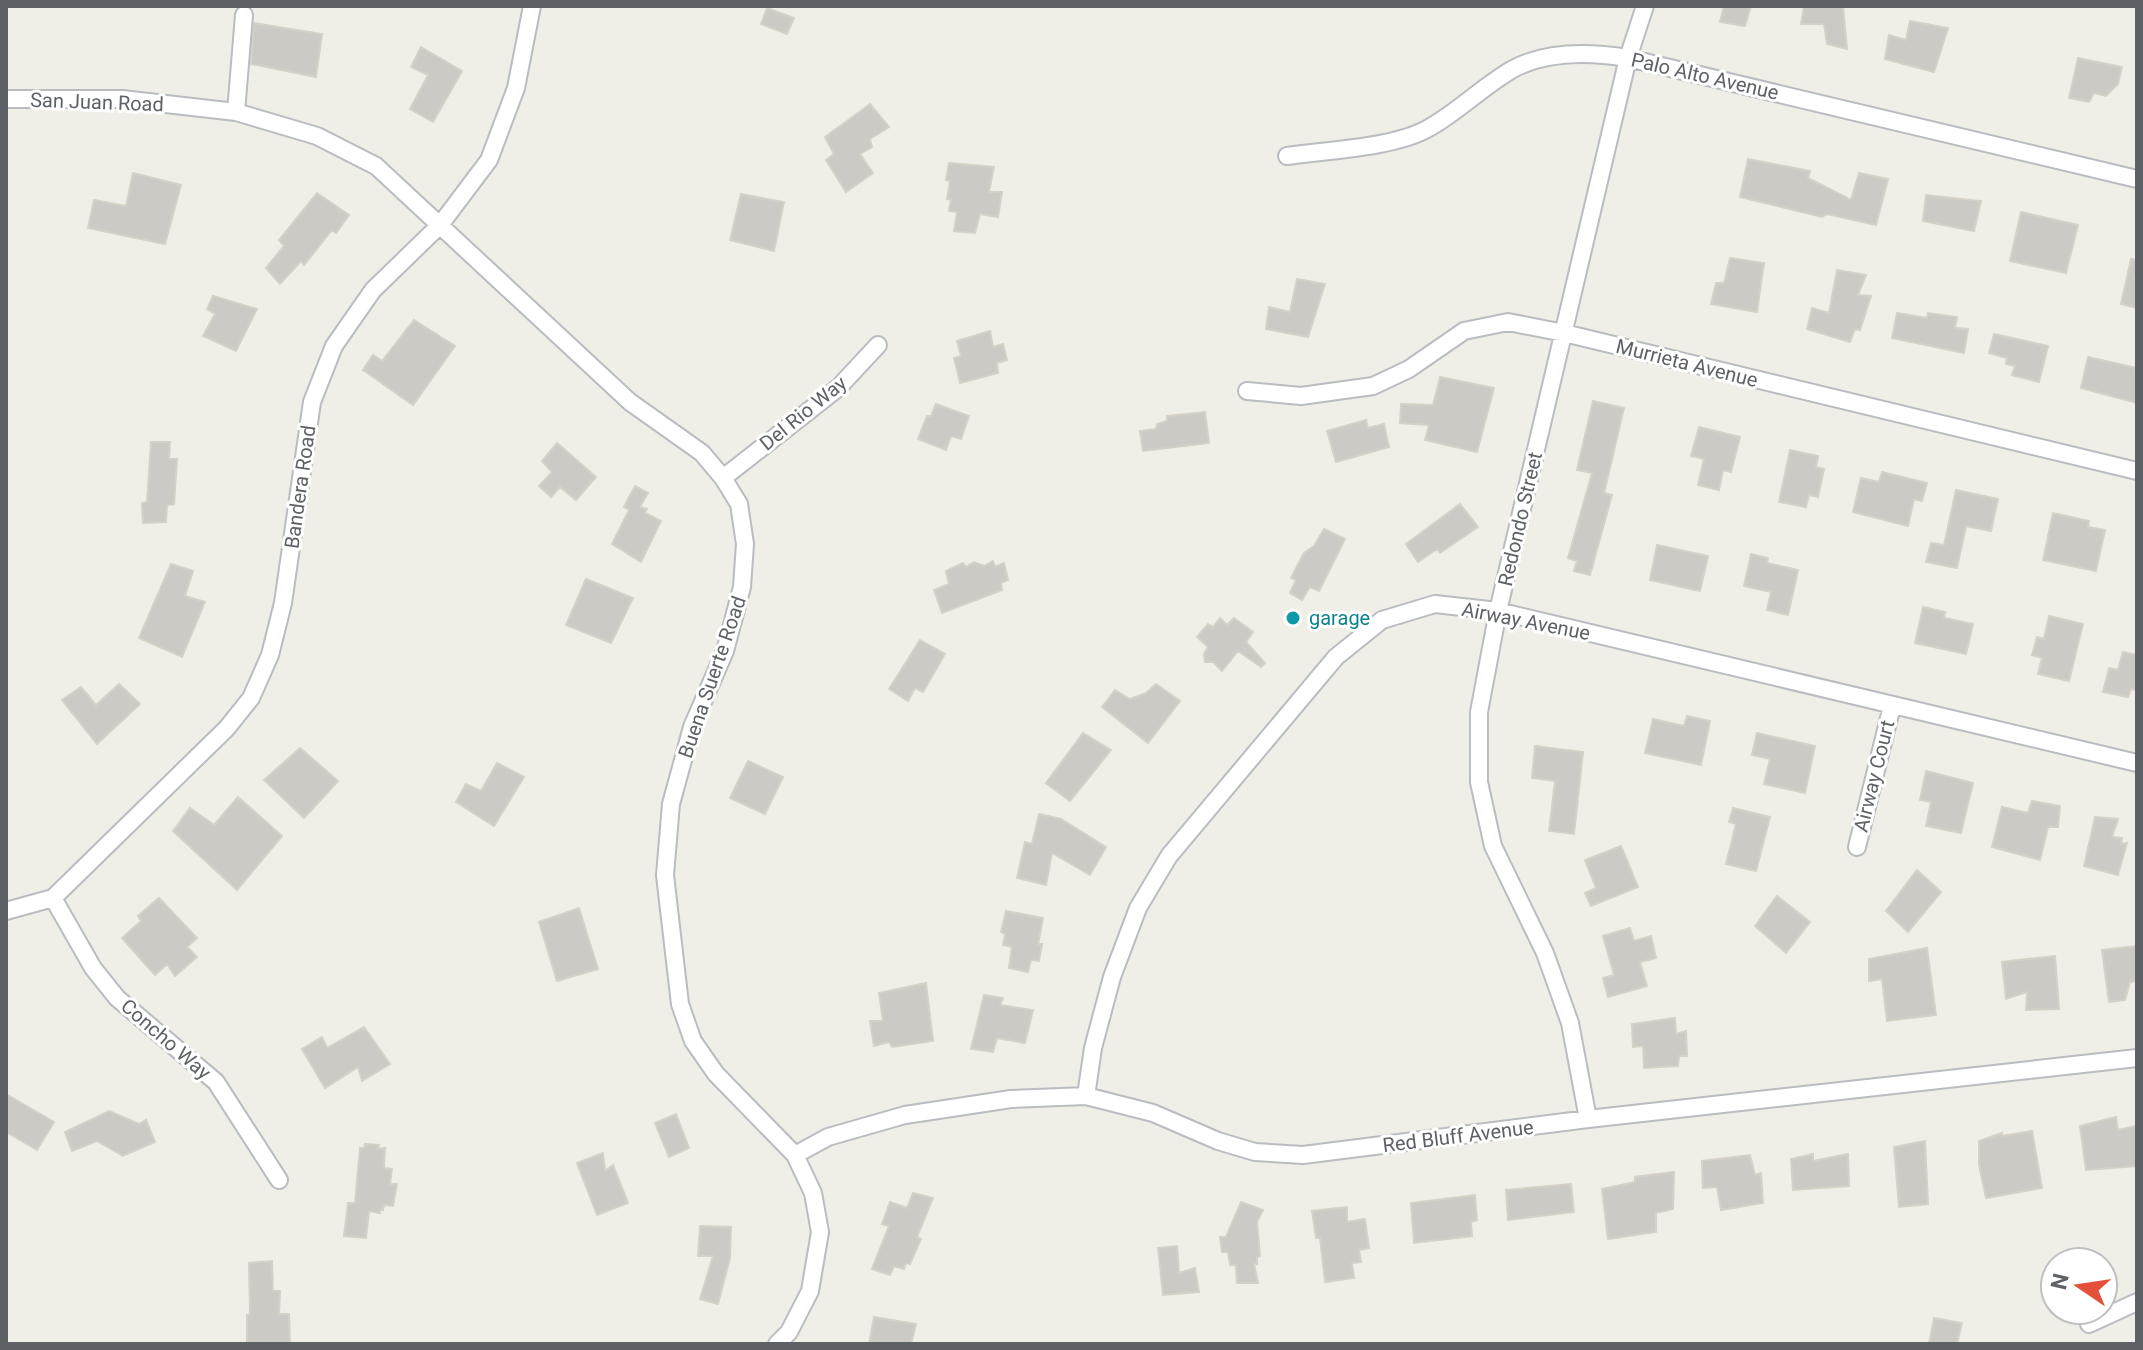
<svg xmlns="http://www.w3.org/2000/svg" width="2143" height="1350" font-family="Roboto,sans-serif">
<rect width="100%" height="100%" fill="#f0efe7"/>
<path fill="#cccac4" stroke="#d5d1c6" stroke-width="2" d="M1724 6H1751L1745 26 1720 22Z
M1804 6H1843L1847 49 1827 44 1824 24H1801Z
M767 8 794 18 787 34 761 24Z
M1910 21 1948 28 1934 72 1885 59 1889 35 1906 40Z
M254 23 322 34 316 77 251 64Z
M421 47 462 71 433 122 410 109 428 75 411 67Z
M2078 58 2122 67 2118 84 2106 96 2094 93 2089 102 2069 98Z
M870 104 889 127 870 139 872 147 860 154 873 173 846 192 826 160 834 154 825 137Z
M1748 159 1810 171 1808 178 1851 200 1859 173 1888 179 1876 225 1827 214 1822 217 1740 197Z
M949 163 994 167 989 192H1002L998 217 980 214 975 233 954 231 957 212 949 211 951 200 947 199 950 181 946 180Z
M133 173 181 185 165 244 88 228 94 200 126 206Z
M317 193 349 215 336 233 332 230 304 265 301 261 280 284 266 268 284 246 279 240Z
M741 194 784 202 774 251 730 240Z
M1926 195 1981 201 1974 231 1923 221Z
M2021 212 2078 225 2066 273 2010 261Z
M1730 258 1764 263 1757 312 1711 304 1716 283H1724Z
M2131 259 2137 260V308L2121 304Z
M1837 270 1866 275 1858 295 1871 296 1860 330 1855 329 1850 342 1807 329 1812 308 1829 313Z
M1297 279 1325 284 1308 337 1266 329 1269 307 1290 312Z
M213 296 257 309 236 351 203 336 215 314 207 309Z
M1897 313 1927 318 1928 313 1957 317 1955 328 1968 329 1964 353 1892 338Z
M414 320 455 346 413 405 363 370 373 355 382 361Z
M990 331 993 347 1003 344 1007 360 997 363 998 373 960 383 954 358 961 356 957 341Z
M1994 334 2048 346 2039 382 2012 375 2015 366 2006 364 2007 358 1989 353Z
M2088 357 2137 368V403L2081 388Z
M1440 377 1494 388 1477 452 1425 440 1429 425 1400 423 1401 404 1433 405Z
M1593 401 1624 408 1604 493 1612 495 1590 575 1574 571 1577 561 1568 558 1592 473 1577 470Z
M936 404 969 416 961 439 951 436 946 450 918 439 927 416H931Z
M1205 412 1209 443 1143 451 1140 431 1156 429 1157 424 1167 421V416Z
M1366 420 1368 428 1384 424 1389 447 1336 462 1327 431Z
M1699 427 1740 437 1731 472 1723 470 1719 490 1698 485 1704 459 1691 456Z
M151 442H170L169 459H177L174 504 167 505 166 522 143 523 142 503 147 502Z
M557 443 596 477 576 500 560 487 551 497 539 486 552 472 542 461Z
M1790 450 1818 456 1816 467 1824 469 1818 497 1809 495 1806 507 1779 502Z
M1882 472 1927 483 1922 501 1914 499 1908 526 1853 512 1861 478 1879 482Z
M635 486 648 493 640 507 647 509 645 513 661 521 641 562 612 544 629 510 624 507Z
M1956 490 1998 499 1991 531 1966 526 1957 568 1926 562 1931 543 1944 545Z
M1460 504 1478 527 1440 553 1437 549 1418 562 1406 544Z
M2053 513 2089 521 2088 527 2105 530 2096 571 2043 560Z
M1324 529 1345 539 1319 591 1310 587 1302 600 1290 593 1296 580 1291 578 1304 553 1314 546Z
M1657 545 1708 556 1700 591 1650 580Z
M1751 554 1768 558 1767 563 1798 570 1788 615 1767 610 1771 592 1744 586Z
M993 561 995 567 1004 563 1008 580 1001 583 1002 590 942 613 934 590 949 584 946 571 963 563 966 567 974 562 984 566Z
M171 564 193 571 185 596 205 602 182 657 139 638Z
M586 579 633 598 611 643 566 625Z
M1923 607 1945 612 1944 618 1973 624 1966 654 1915 643Z
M2049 616 2083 624 2069 681 2038 674 2042 658 2032 655 2037 637 2044 639Z
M1220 618 1227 625 1234 618 1253 632 1246 642 1265 663 1261 667 1238 651 1222 671 1213 662H1205L1204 654 1208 647 1197 637 1208 624 1213 627Z
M920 640 945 654 923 692 915 688 908 701 889 689Z
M2123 652 2137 655V690L2131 689 2128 697 2103 692 2109 668 2118 670Z
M119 684 140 704 97 744 62 700 81 687 96 705Z
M1156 684 1180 701 1148 743 1102 707 1115 690 1130 699 1146 693Z
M1687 716 1710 721 1701 765 1645 753 1653 719 1684 726Z
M1083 733 1111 750 1070 801 1046 783Z
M1757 733 1815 746 1805 793 1764 784 1770 759 1752 755Z
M1535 746 1583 752 1574 834 1549 831 1555 781 1532 778Z
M300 748 338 781 304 818 264 780Z
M748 761 783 777 765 814 730 798Z
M497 763 524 777 494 826 456 802 466 784 481 791Z
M1926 771 1973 783 1961 833 1926 826 1931 802 1920 800Z
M238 797 282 836 237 890 173 831 190 808 214 825Z
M2032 801 2060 806 2058 827H2048L2040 860 1992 847 2002 807 2028 813Z
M1733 808 1770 817 1756 871 1726 864 1736 824 1729 822Z
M1039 814 1061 819 1106 847 1090 875 1052 853 1046 885 1017 878 1025 842 1032 844Z
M2095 817 2118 819 2112 837 2122 838 2121 844 2127 843 2118 875 2084 866Z
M1621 846 1638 887 1591 906 1585 893 1596 888 1585 860Z
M1917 870 1941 892 1908 932 1886 911Z
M1777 896 1810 922 1786 953 1755 926Z
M159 898 197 938 187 947 197 957 175 976 167 964 155 975 122 938 141 921 138 916Z
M579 908 598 969 557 981 539 922Z
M1006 911 1043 918 1038 944H1042L1039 961 1031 960 1028 972 1009 968 1012 947 1003 945 1005 934 1001 932Z
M1630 928 1634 941 1651 936 1656 958 1640 962 1647 986 1608 997 1603 978 1614 975 1603 936Z
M2137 946V981L2130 982 2125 1000 2109 1002 2102 950Z
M1927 948 1936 1015 1887 1021 1882 979 1869 981V959Z
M2055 956 2059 1009 2026 1010 2027 992 2006 999 2002 962Z
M926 983 933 1041 892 1047 889 1042 874 1046 870 1021H883L879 993Z
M984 995 1003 998 1000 1005 1033 1010 1025 1043 997 1038 993 1052 971 1049Z
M1675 1018 1676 1034 1686 1031 1687 1056H1679L1678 1066 1644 1068 1643 1046 1633 1047 1632 1024Z
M364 1027 390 1064 362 1081 358 1067 325 1088 302 1049 322 1037 327 1048Z
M6 1094 54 1122 37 1150 6 1132Z
M109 1111 139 1124 146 1120 155 1142 123 1156 97 1141 72 1151 65 1132Z
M676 1114 689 1148 669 1157 655 1123Z
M2116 1117 2118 1130 2137 1126V1166L2086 1170 2080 1126Z
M2032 1131 2042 1188 1986 1198 1979 1165V1141L2002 1133V1136Z
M1925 1141 1928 1204 1899 1207 1894 1147Z
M365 1144 379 1145 378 1149 385 1148 384 1168 392 1169 390 1184H397L393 1206 384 1205 383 1210H380V1213L369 1211 366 1238 344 1236 348 1203H355L360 1148H364Z
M603 1153 605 1171 613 1165 628 1203 597 1215 577 1163Z
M1813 1154V1161L1848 1154 1849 1186 1793 1190 1791 1159Z
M1750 1155 1755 1175 1761 1173 1763 1203 1721 1210 1717 1187 1703 1188 1702 1161Z
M1674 1172 1673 1209 1656 1213V1232L1608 1239 1602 1189 1635 1182V1177Z
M1571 1184 1574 1212 1508 1220 1506 1190Z
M913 1193 933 1198 917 1237 921 1239 910 1264 906 1263 904 1269 894 1266 890 1275 872 1269 889 1226 882 1224 890 1202 907 1208Z
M1475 1195 1477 1220 1471 1222 1472 1236 1414 1243 1411 1203Z
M1241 1202 1263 1210 1257 1222 1260 1256 1257 1257V1264H1254L1258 1283H1237L1236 1265H1230L1228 1252H1222L1220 1237H1226Z
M1347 1207V1222L1365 1219 1369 1248 1359 1250 1361 1262 1352 1263 1354 1278 1325 1282 1320 1238H1316L1312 1211Z
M700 1226 731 1227 730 1258 718 1304 700 1299 713 1256H698Z
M1177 1246 1179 1273 1195 1268 1199 1292 1163 1295 1158 1248Z
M272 1261 273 1291H280L279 1314H289L290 1344H247V1315L250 1314 249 1263Z
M874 1317 916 1324 911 1344H869Z
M1934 1318 1962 1323 1957 1344H1929Z"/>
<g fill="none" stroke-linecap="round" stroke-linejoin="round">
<g stroke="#b9bcc0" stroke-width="20">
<path id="minor" d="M6 99H122L236 112 317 136 376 166 630 402 702 453 723 478 739 504 745 544 742 587 725 651 692 727 671 804 665 875 680 1004 693 1041 716 1074 795 1155 813 1193 820 1232 810 1291 789 1332 777 1344
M236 112 244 15
M1287 156C1328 150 1392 148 1427 129 1457 113 1483 86 1513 69 1548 50 1591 52 1628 58L2137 179
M1247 391 1301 396 1373 386 1409 369 1464 331 1508 322 1564 333 2137 471
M723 478 838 388 878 345
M1857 847 1892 706
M53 898 93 968 117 998 216 1082 279 1180
M6 911 53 898 227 728 251 698 270 655 283 603 312 402 334 346 373 290 440 225 489 160 516 88 532 6
M1086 1096 1093 1048 1112 977 1138 908 1169 856 1336 657 1382 620 1435 604 1498 611 2137 763
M1588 1119 1570 1023 1545 953 1493 846 1479 782V712L1498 611 1628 58 1645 6
M795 1155 828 1137 905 1115 1011 1099 1086 1096 1153 1113 1218 1141 1255 1152 1303 1155 1588 1119 2137 1058
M2089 1324 2137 1302"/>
</g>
<use href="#minor" stroke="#fff" stroke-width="16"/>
</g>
<circle fill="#0f9aa8" stroke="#fff" stroke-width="3" cx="1293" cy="618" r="8"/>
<g text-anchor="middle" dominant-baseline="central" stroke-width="6" stroke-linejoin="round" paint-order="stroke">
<g font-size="20" fill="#5e6267" stroke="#fff">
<text transform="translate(1705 76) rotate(13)">Palo Alto Avenue</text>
<text transform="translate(97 102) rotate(2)">San Juan Road</text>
<text transform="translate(1687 363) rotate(14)">Murrieta Avenue</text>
<text transform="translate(803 413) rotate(-39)">Del Rio Way</text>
<text transform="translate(300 487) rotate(-82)">Bandera Road</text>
<text transform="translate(1520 519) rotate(-77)">Redondo Street</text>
<text transform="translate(1526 621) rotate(11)">Airway Avenue</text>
<text transform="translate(712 677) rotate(-71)">Buena Suerte Road</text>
<text transform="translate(1874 776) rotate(-76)">Airway Court</text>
<text transform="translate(166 1039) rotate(41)">Concho Way</text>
<text transform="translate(1458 1136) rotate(-7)">Red Bluff Avenue</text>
</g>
<g font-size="20" fill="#0d838f" stroke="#fff" text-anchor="start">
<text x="1309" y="618">garage</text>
</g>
</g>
<rect width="2143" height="1350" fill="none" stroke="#5e6267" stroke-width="16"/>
<g transform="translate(2079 1286) rotate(283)"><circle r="38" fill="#ffffff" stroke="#bfc0c2" stroke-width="2"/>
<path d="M0-6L14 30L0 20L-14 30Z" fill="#e3513a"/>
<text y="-12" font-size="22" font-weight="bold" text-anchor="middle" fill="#5e6267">N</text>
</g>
</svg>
